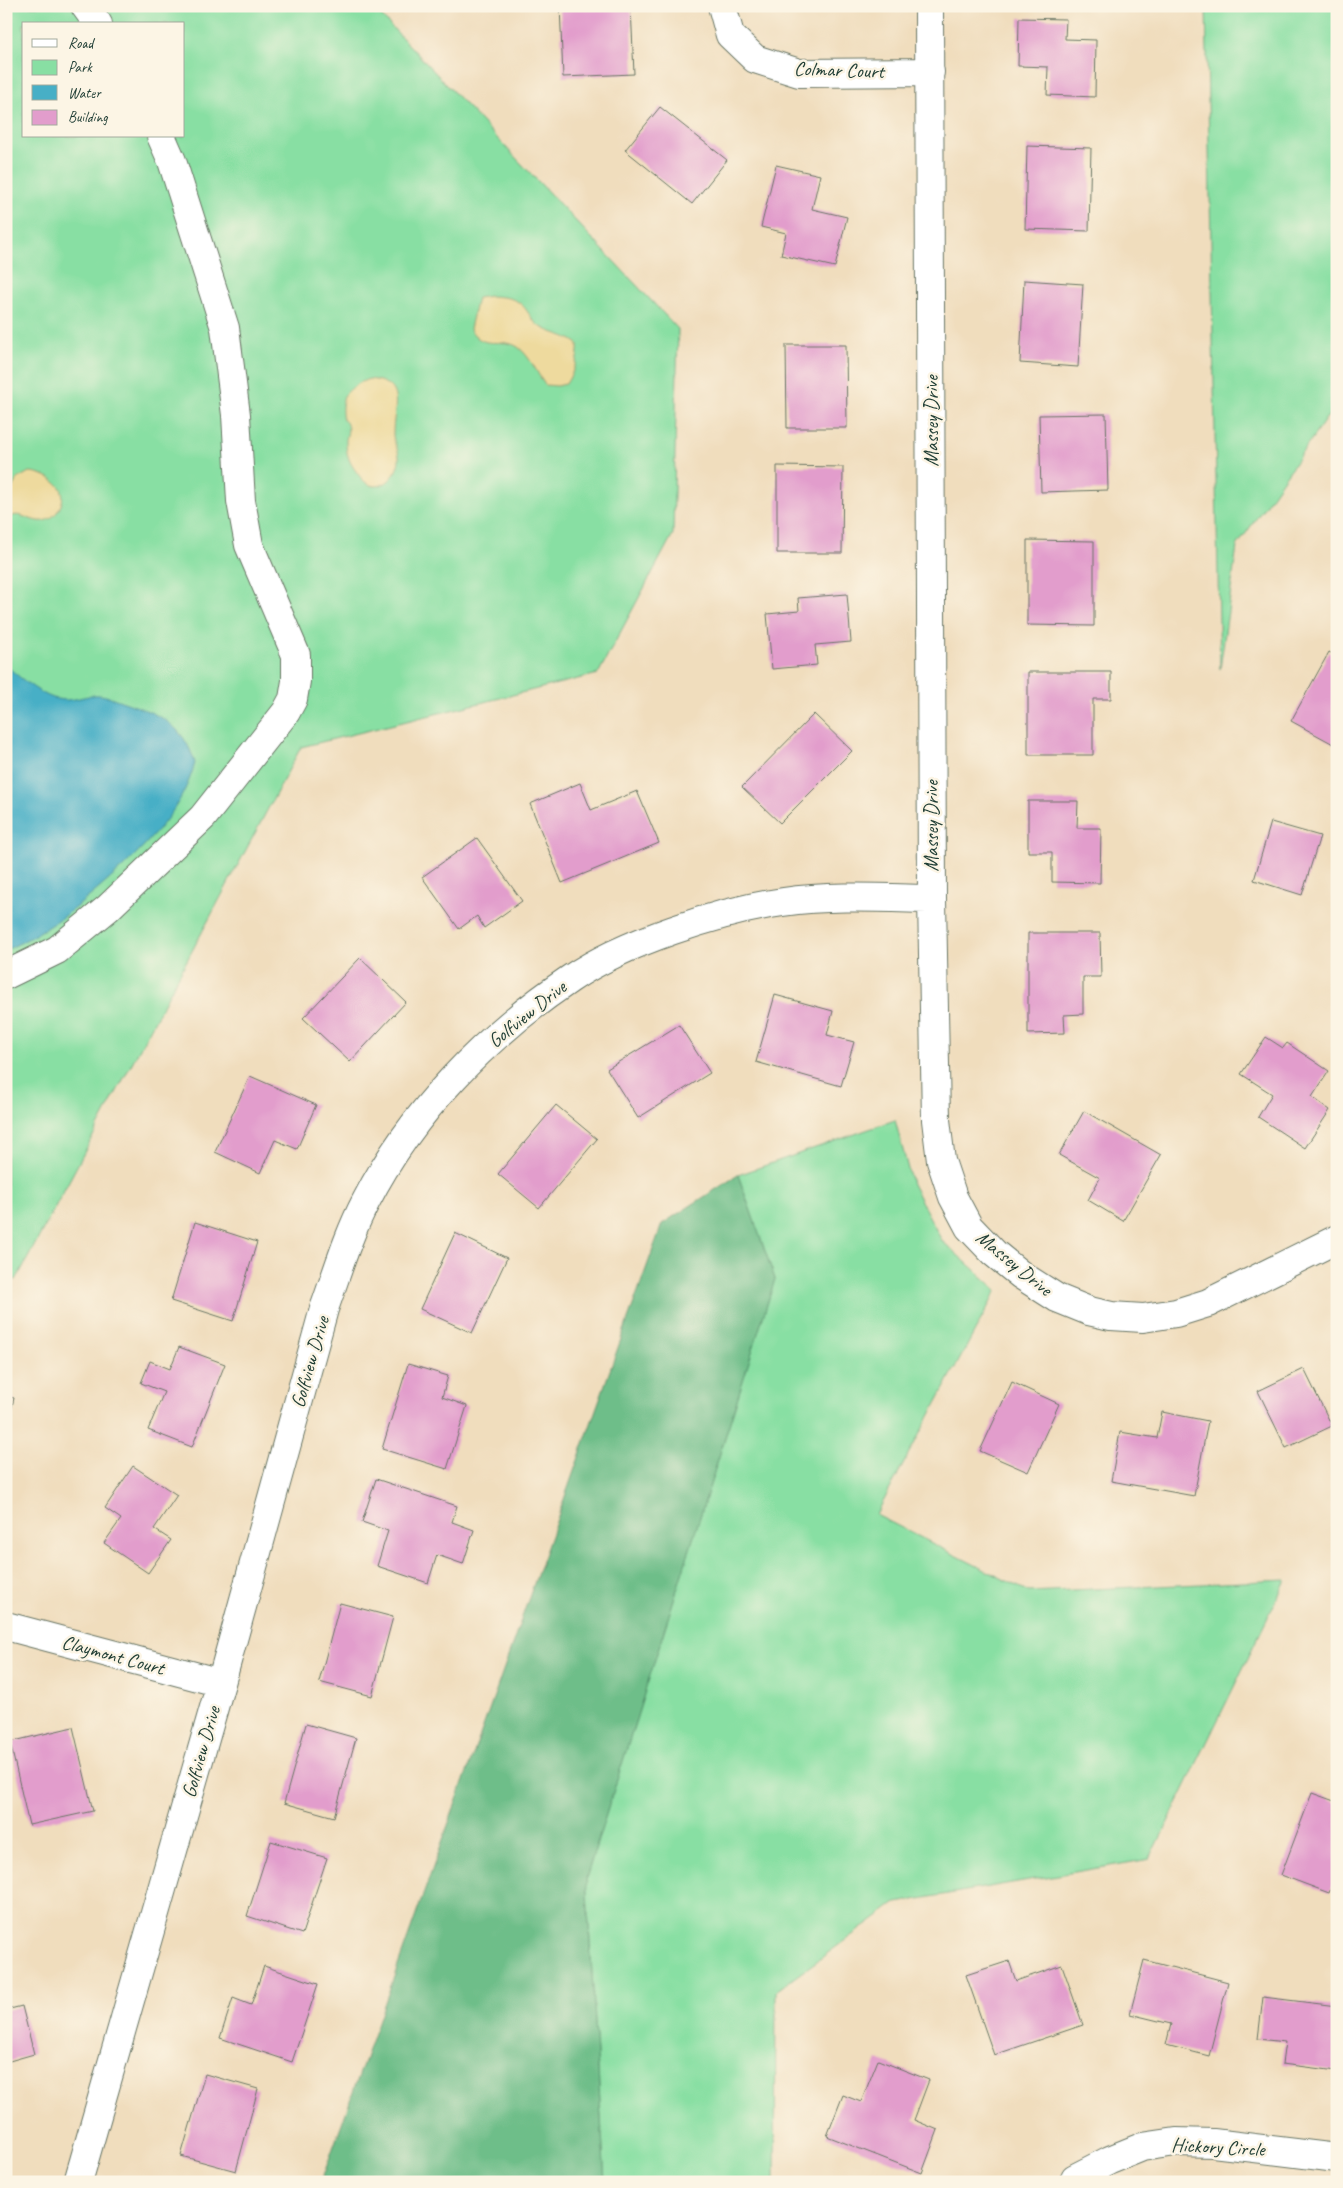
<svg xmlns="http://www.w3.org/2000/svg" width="1343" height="2188" font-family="Caveat,sans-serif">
<rect width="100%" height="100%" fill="#fcf5e5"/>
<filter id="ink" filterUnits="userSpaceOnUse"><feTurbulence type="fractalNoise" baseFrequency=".02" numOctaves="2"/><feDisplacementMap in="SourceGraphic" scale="10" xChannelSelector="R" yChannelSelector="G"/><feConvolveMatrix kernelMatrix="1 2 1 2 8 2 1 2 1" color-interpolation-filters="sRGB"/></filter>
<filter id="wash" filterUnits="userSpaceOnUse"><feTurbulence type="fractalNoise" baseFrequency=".0096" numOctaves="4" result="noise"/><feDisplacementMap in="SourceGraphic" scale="20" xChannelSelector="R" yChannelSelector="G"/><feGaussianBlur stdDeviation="1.12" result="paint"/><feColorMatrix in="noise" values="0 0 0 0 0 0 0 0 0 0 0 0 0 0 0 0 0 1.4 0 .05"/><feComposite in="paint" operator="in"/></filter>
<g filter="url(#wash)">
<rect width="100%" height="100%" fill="#f0ddbd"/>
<path fill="#88dfa3" stroke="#548e6c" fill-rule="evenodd" d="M6 6H372L678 329 673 534 598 674 301 747 16 1280 6 1277ZM24 24H184V136H24Z
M1206 6H1337V411L1327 417 1237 546 1220 669Z
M895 1120 912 1184 942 1241 997 1290 876 1515 1029 1592 1286 1580 1150 1859 896 1903 776 1991 775 2182H605L586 1878 775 1279 738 1175Z"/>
<path fill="#6ebe89" stroke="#467e5e" d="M738 1175 775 1279 586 1878 605 2182H321L662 1224Z"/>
<path fill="#eeda9e" stroke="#868c69" d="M490 296C505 297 518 297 527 311 533 319 534 324 543 328 555 335 565 334 578 344 579 359 574 371 566 384L557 386 545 385C537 373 530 356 518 347 500 336 484 352 470 329L477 298Z
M369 379C407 383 393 408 393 434 393 442 398 448 399 456 400 468 390 486 376 486 368 486 363 481 358 474 349 462 346 455 346 440 347 435 349 429 347 425 346 420 345 423 343 419 341 413 342 401 344 396 350 388 360 382 369 379Z
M29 472C39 472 53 478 60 487 68 499 57 519 43 521 30 523 18 508 6 520V491L11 490 17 479Z"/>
<path fill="#47afc6" stroke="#33767d" d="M6 665C17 676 42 696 57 699 71 702 80 697 94 695 104 694 115 699 124 702 161 715 183 724 195 763 182 808 156 834 124 866 88 900 51 929 6 950Z"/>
<g id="blocks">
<path fill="#e29dcc" d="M560 6H631L634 74 563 77Z
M1019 18 1066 19 1065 39 1096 40 1095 97 1047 95 1048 67 1018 66Z
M660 107 727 160 692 204 625 150Z
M1027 146 1091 148 1089 231 1025 229Z
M776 165 820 175 812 209 847 217 835 267 781 255 786 233 761 227Z
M1024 280 1083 284 1078 367 1020 363Z
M786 345H846L847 428H787Z
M1106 414 1108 490 1041 492 1039 415Z
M777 466 843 467 842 553H777Z
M1027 540 1094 541V626L1027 625Z
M847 594 851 642 815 645 817 665 772 669 767 614 799 611 798 598Z
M1329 652 1337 656V746L1291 721Z
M1028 672H1111V699H1093V755H1028Z
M814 714 852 751 780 823 742 787Z
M580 783 591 810 637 791 659 843 562 883 530 804Z
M1028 801H1078L1077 828H1101L1100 883 1052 882V852H1028Z
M1271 822 1320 836 1302 895 1254 880Z
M477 838 522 901 484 928 477 916 459 929 422 877Z
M1028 933H1100L1101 977H1083V1014L1064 1015 1065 1033 1028 1034Z
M360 958 406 1002 350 1062 303 1018Z
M775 995 833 1011 827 1035 854 1042 841 1086 756 1062Z
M679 1025 710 1073 638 1118 607 1069Z
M1266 1037 1283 1048 1287 1043 1329 1071 1312 1097 1330 1110 1305 1148 1258 1117 1272 1094 1241 1074Z
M250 1076 316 1105 297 1149 275 1140 260 1173 215 1152Z
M556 1105 597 1139 539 1208 498 1174Z
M1084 1111 1161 1155 1123 1221 1088 1200 1100 1178 1059 1155Z
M195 1222 257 1242 233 1321 171 1301Z
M455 1233 507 1258 472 1333 420 1309Z
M179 1347 225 1364 192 1447 148 1430 164 1392 141 1383 150 1361 170 1369Z
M408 1364 448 1376 442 1397 467 1406 447 1469 382 1449Z
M1304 1369 1332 1426 1286 1448 1258 1391Z
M1012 1382 1059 1404 1028 1472 980 1451Z
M6 1396 14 1398 7 1428H6Z
M1162 1412 1208 1421 1194 1496 1111 1481 1120 1432 1157 1438Z
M133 1466 177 1495 154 1529 171 1540 148 1573 104 1543 121 1519 105 1508Z
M376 1479 457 1506 452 1522 474 1530 463 1564 437 1555 428 1583 377 1566 388 1531 362 1522Z
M340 1603 393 1617 372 1696 319 1682Z
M306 1724 356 1738 334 1817 284 1803Z
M73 1727 93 1811 29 1825 10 1742Z
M1312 1793 1337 1802V1874L1329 1893 1281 1875Z
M271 1841 327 1858 302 1934 247 1916Z
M1144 1960 1228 1982 1209 2056 1166 2045 1171 2024 1130 2014Z
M1009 1961 1016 1981 1062 1965 1083 2025 994 2055 966 1975Z
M264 1966 318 1984 292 2062 220 2038 233 1998 251 2005Z
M1263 1997 1337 2006V2071L1282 2064 1285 2042 1258 2039Z
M22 2006 34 2054 6 2062V2010Z
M878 2060 929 2080 914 2120 938 2130 922 2173 827 2136 843 2095 861 2102Z
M205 2074 258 2089 236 2171 181 2156Z"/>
</g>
</g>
<g filter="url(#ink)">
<use href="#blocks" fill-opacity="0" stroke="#687564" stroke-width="1"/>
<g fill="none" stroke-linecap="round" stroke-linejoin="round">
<g stroke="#687564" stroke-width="30">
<path id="minor" d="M85 6 98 24
M722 6 730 35 755 59 799 73 930 72
M929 6 932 899 936 1120 941 1161 953 1197 969 1227 994 1253 1021 1275 1057 1298 1089 1311 1111 1316 1143 1318 1176 1313 1208 1303 1337 1239
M6 975 57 950 108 908 203 817 286 712 293 699 296 681V655L249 545 241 501 236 415 225 328 172 161 161 136
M6 1626 221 1683
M1075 2178 1110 2160 1142 2147 1176 2142 1213 2143 1337 2158
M78 2182 221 1683 324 1309C337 1273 348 1235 366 1201 412 1111 487 1035 570 979 622 943 720 911 783 902 832 895 883 898 932 899"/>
</g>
<use href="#minor" stroke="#fff" stroke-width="28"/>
</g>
</g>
<g text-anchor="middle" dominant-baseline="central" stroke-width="5" stroke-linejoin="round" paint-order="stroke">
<g font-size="20" fill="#1f3d34" stroke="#fcf5e5">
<text transform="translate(839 70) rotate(2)">Colmar Court</text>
<text transform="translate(931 421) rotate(-90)">Massey Drive</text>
<text transform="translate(931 826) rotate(-90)">Massey Drive</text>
<text transform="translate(527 1014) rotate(-39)">Golfview Drive</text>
<text transform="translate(1014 1263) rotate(39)">Massey Drive</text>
<text transform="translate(310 1362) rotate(-74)">Golfview Drive</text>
<text transform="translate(113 1655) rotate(15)">Claymont Court</text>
<text transform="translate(201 1752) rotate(-74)">Golfview Drive</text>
<text transform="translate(1218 2147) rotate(3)">Hickory Circle</text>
</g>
</g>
<rect width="1343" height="2188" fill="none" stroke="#fcf5e5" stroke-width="25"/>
<rect x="22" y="22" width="162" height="115" fill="#fcf5e5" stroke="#a4ab9e"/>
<rect x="32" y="39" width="25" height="8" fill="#ffffff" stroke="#a4ab9e"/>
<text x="68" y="48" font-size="15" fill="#1f3d34">Road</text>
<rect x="32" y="60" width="25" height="15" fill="#88dfa3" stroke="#a4ab9e"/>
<text x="68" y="72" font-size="15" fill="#1f3d34">Park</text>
<rect x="32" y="85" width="25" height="15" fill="#47afc6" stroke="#a4ab9e"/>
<text x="68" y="98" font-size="15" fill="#1f3d34">Water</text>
<rect x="32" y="110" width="25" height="15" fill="#e29dcc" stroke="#a4ab9e"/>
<text x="68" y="122" font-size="15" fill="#1f3d34">Building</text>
</svg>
